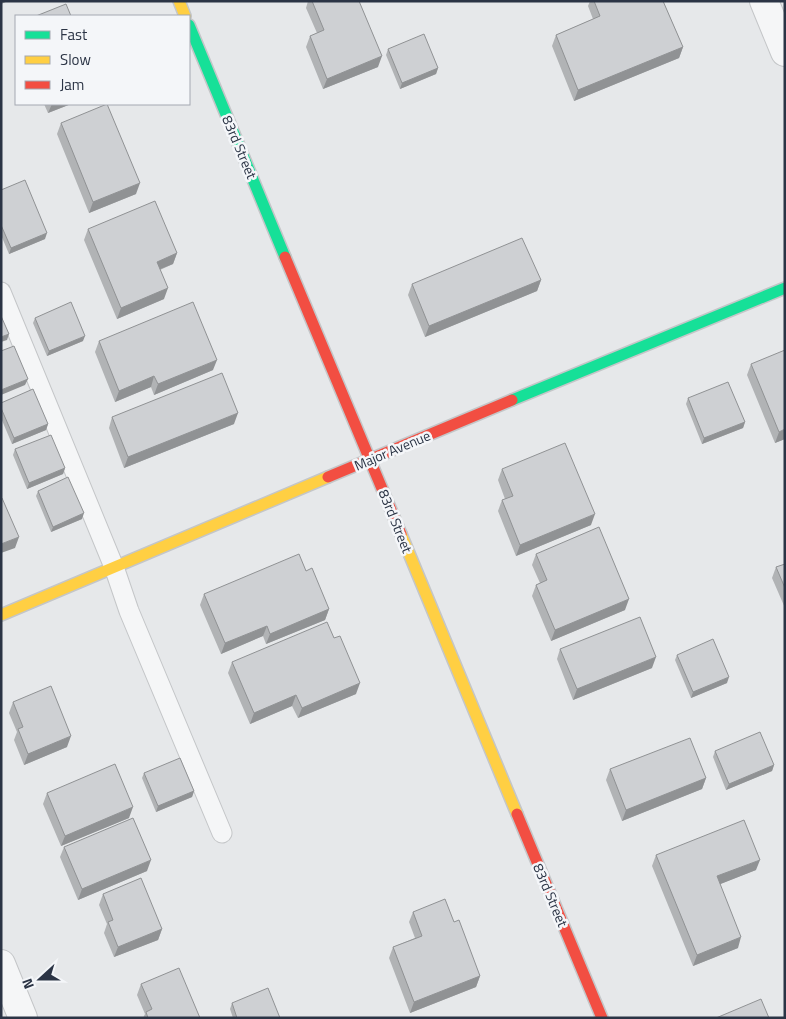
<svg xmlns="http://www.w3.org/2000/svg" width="786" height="1019" font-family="'Titillium Web',sans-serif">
<rect width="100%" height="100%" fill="#e6e8ea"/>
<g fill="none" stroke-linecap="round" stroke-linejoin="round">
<g stroke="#c4c6c8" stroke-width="21">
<path id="lane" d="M1 292 114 567 129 611 222 833"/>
</g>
<g stroke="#c4c6c8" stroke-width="30">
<path id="street" d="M764 1 785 52
M1 964 23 1018"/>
</g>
<g stroke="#c4c6c8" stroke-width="14">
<path id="fast" d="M189 25 285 257
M512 400 785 288"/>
</g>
<g stroke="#c4c6c8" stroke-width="14">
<path id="slow" d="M179 1 185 16
M401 534 517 814
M1 615 328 477"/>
</g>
<g stroke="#c4c6c8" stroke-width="14">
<path id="jam" d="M285 257 401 534
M328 477 512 400
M517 814 602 1018"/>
</g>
<use href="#lane" stroke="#f5f6f7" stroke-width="19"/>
<use href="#street" stroke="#f5f6f7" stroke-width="28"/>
<use href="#fast" stroke="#16e098" stroke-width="11"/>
<use href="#slow" stroke="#ffcf43" stroke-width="11"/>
<use href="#jam" stroke="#f24e42" stroke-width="11"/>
</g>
<path fill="#b1b3b5" d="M308 1H359L378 67 323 89 306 47 310 36 317 33 306 8Z
M590 1H663L683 47 679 58 574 101 552 46 556 35 593 19 588 6Z
M388 49 438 68 436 74 400 89 386 55Z
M44 104H71L48 113Z
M61 123 136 194 89 213 57 134Z
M1 190 45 239 9 254 1 235Z
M88 229 177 253 173 264 160 270 164 299 117 319 84 240Z
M541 280 537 291 425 337 408 295 412 284Z
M35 318 83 341 47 356 33 323Z
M99 341 213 370 154 395 151 387 115 402 95 352Z
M751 364 785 439 775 443 747 375Z
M688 398 745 422 743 428 702 444 686 404Z
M1 403 48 424 46 430 12 444 1 418Z
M112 417 234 424 124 468 109 428Z
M15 449 65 468 63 474 27 489 13 455Z
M502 469 591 525 516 556 498 511 502 500 505 499 498 480Z
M38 491 82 519 51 532 36 496Z
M536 554 625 610 551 641 532 596 536 585 540 583 532 565Z
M785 564V608L772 578 776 567Z
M306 571 329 609 325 620 266 644 263 636 221 654 200 605 204 594Z
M334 638 356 694 298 718 292 706 250 724 228 673 232 662Z
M560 649 652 668 573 700 557 659Z
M677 655 727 683 691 698 675 660Z
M13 702 67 747 24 765 14 740 17 732 9 713Z
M715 751 774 765 772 771 726 790 713 757Z
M610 769 706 778 702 789 622 821 606 780Z
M144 773 194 791 192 797 156 812 142 778Z
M47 793 129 818 61 846 43 804Z
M64 847 147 871 78 900 60 857Z
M656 855 756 870 720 884 738 948 693 966 652 866Z
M103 894 162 929 158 940 114 957 104 933 107 924 99 905Z
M413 912 454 922 480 976 476 987 410 1013 389 958 393 947 415 938 409 922Z
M141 984 200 1018H143L145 1014 137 995Z
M232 1003 280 1018H233L230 1009Z"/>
<path fill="#909294" d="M1 1H8L1 4Z
M683 47 679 58 574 101 578 90Z
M382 56 378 67 323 89 327 79Z
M438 68 436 74 400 89 402 83Z
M52 104H71L48 113Z
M140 183 136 194 89 213 93 202Z
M47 233 45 239 9 254 11 248Z
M177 253 173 264 153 272 157 262Z
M541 280 537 291 425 337 429 326Z
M168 288 164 299 117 319 121 308Z
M9 334 7 340 1 342V337Z
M85 336 83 341 47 356 49 351Z
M217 360 213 370 154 395 158 384Z
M154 376 151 387 115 402 119 391Z
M28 379 25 385 1 395V390Z
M238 413 234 424 124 468 128 457Z
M745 422 743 428 702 444 704 438Z
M48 424 46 430 12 444 14 438Z
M785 429V439L775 443 779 432Z
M65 468 63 474 27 489 29 483Z
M84 513 82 519 51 532 53 527Z
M595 514 591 525 516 556 520 545Z
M19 537 15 548 1 553V544Z
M629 599 625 610 551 641 555 630Z
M329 609 325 620 266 644 270 634Z
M267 626 263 636 221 654 225 643Z
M656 657 652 668 573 700 577 689Z
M729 677 727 683 691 698 693 692Z
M360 683 356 694 298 718 302 708Z
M296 695 292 706 250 724 254 713Z
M71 736 67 747 24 765 28 754Z
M774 765 772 771 726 790 729 784Z
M706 778 702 789 622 821 626 810Z
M194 791 192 797 156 812 158 806Z
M133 807 129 818 61 846 65 836Z
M151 860 147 871 78 900 82 889Z
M760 860 756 870 713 887 717 876Z
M162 929 158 940 114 957 118 947Z
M741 937 738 948 693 966 697 955Z
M480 976 476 987 410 1013 414 1002Z"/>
<path fill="#ced0d3" stroke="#909294" d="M312 1H359L382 56 327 79 310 36 324 30Z
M594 1H663L683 47 578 90 556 35 600 16Z
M66 4 71 16H36Z
M424 34 438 68 402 83 388 49Z
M107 104 140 183 93 202 61 123Z
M25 180 47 233 11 248 1 225V190Z
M155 201 177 253 157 262 168 288 121 308 88 229Z
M522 238 541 280 429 326 412 284Z
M71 302 85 336 49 351 35 318Z
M193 302 217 360 158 384 154 376 119 391 99 341Z
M1 316 9 334 1 337Z
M14 346 28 379 1 390V351Z
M785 350V429L779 432 751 364Z
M222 373 238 413 128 457 112 417Z
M728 382 745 422 704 438 688 398Z
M33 389 48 424 14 438 1 408V403Z
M51 435 65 468 29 483 15 449Z
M565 443 595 514 520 545 502 500 513 496 502 469Z
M68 477 84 513 53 527 38 491Z
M1 498H2L19 537 1 544Z
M599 527 629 599 555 630 536 585 547 580 536 554Z
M299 554 306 571 312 568 329 609 270 634 267 626 225 643 204 594Z
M785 564V588L776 567Z
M640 617 656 657 577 689 560 649Z
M327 622 334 638 340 636 360 683 302 708 296 695 254 713 232 662Z
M713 639 729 677 693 692 677 655Z
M51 686 71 736 28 754 18 729 23 727 13 702Z
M760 732 774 765 729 784 715 751Z
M690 738 706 778 626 810 610 769Z
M180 758 194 791 158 806 144 773Z
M115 764 133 807 65 836 47 793Z
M133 818 151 860 82 889 64 847Z
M744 820 760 860 717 876 741 937 697 955 656 855Z
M141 878 162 929 118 947 108 922 113 920 103 894Z
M445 899 454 922 459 920 480 976 414 1002 393 947 422 936 413 912Z
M179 968 200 1018H148L146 1012 152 1009 141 984Z
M268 988 280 1018H237L232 1003Z
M761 999 769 1018H716Z"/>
<g text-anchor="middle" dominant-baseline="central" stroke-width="5" stroke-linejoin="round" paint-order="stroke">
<g font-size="14" fill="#2b3445" stroke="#f4f6f9">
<text transform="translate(240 147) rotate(67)">83rd Street</text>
<text transform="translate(392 450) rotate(-23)">Major Avenue</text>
<text transform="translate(396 521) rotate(68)">83rd Street</text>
<text transform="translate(551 895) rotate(67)">83rd Street</text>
</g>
</g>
<rect width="786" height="1019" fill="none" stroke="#2b3445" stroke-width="5"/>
<rect x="15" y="15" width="175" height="90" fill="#f4f6f9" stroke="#a4a8b1"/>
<rect x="25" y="31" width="25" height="8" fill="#16e098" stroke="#a4a8b1"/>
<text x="60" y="40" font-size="15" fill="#2b3445">Fast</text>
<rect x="25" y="56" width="25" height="8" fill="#ffcf43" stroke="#a4a8b1"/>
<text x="60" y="65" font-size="15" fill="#2b3445">Slow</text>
<rect x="25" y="81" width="25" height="8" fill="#f24e42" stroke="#a4a8b1"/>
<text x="60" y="90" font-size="15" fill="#2b3445">Jam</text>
<g transform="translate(40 979) rotate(249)" stroke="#f4f6f9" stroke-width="4" paint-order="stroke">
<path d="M0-4L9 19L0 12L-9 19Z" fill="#2b3445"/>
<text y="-8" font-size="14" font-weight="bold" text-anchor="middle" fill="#2b3445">N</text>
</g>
</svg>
